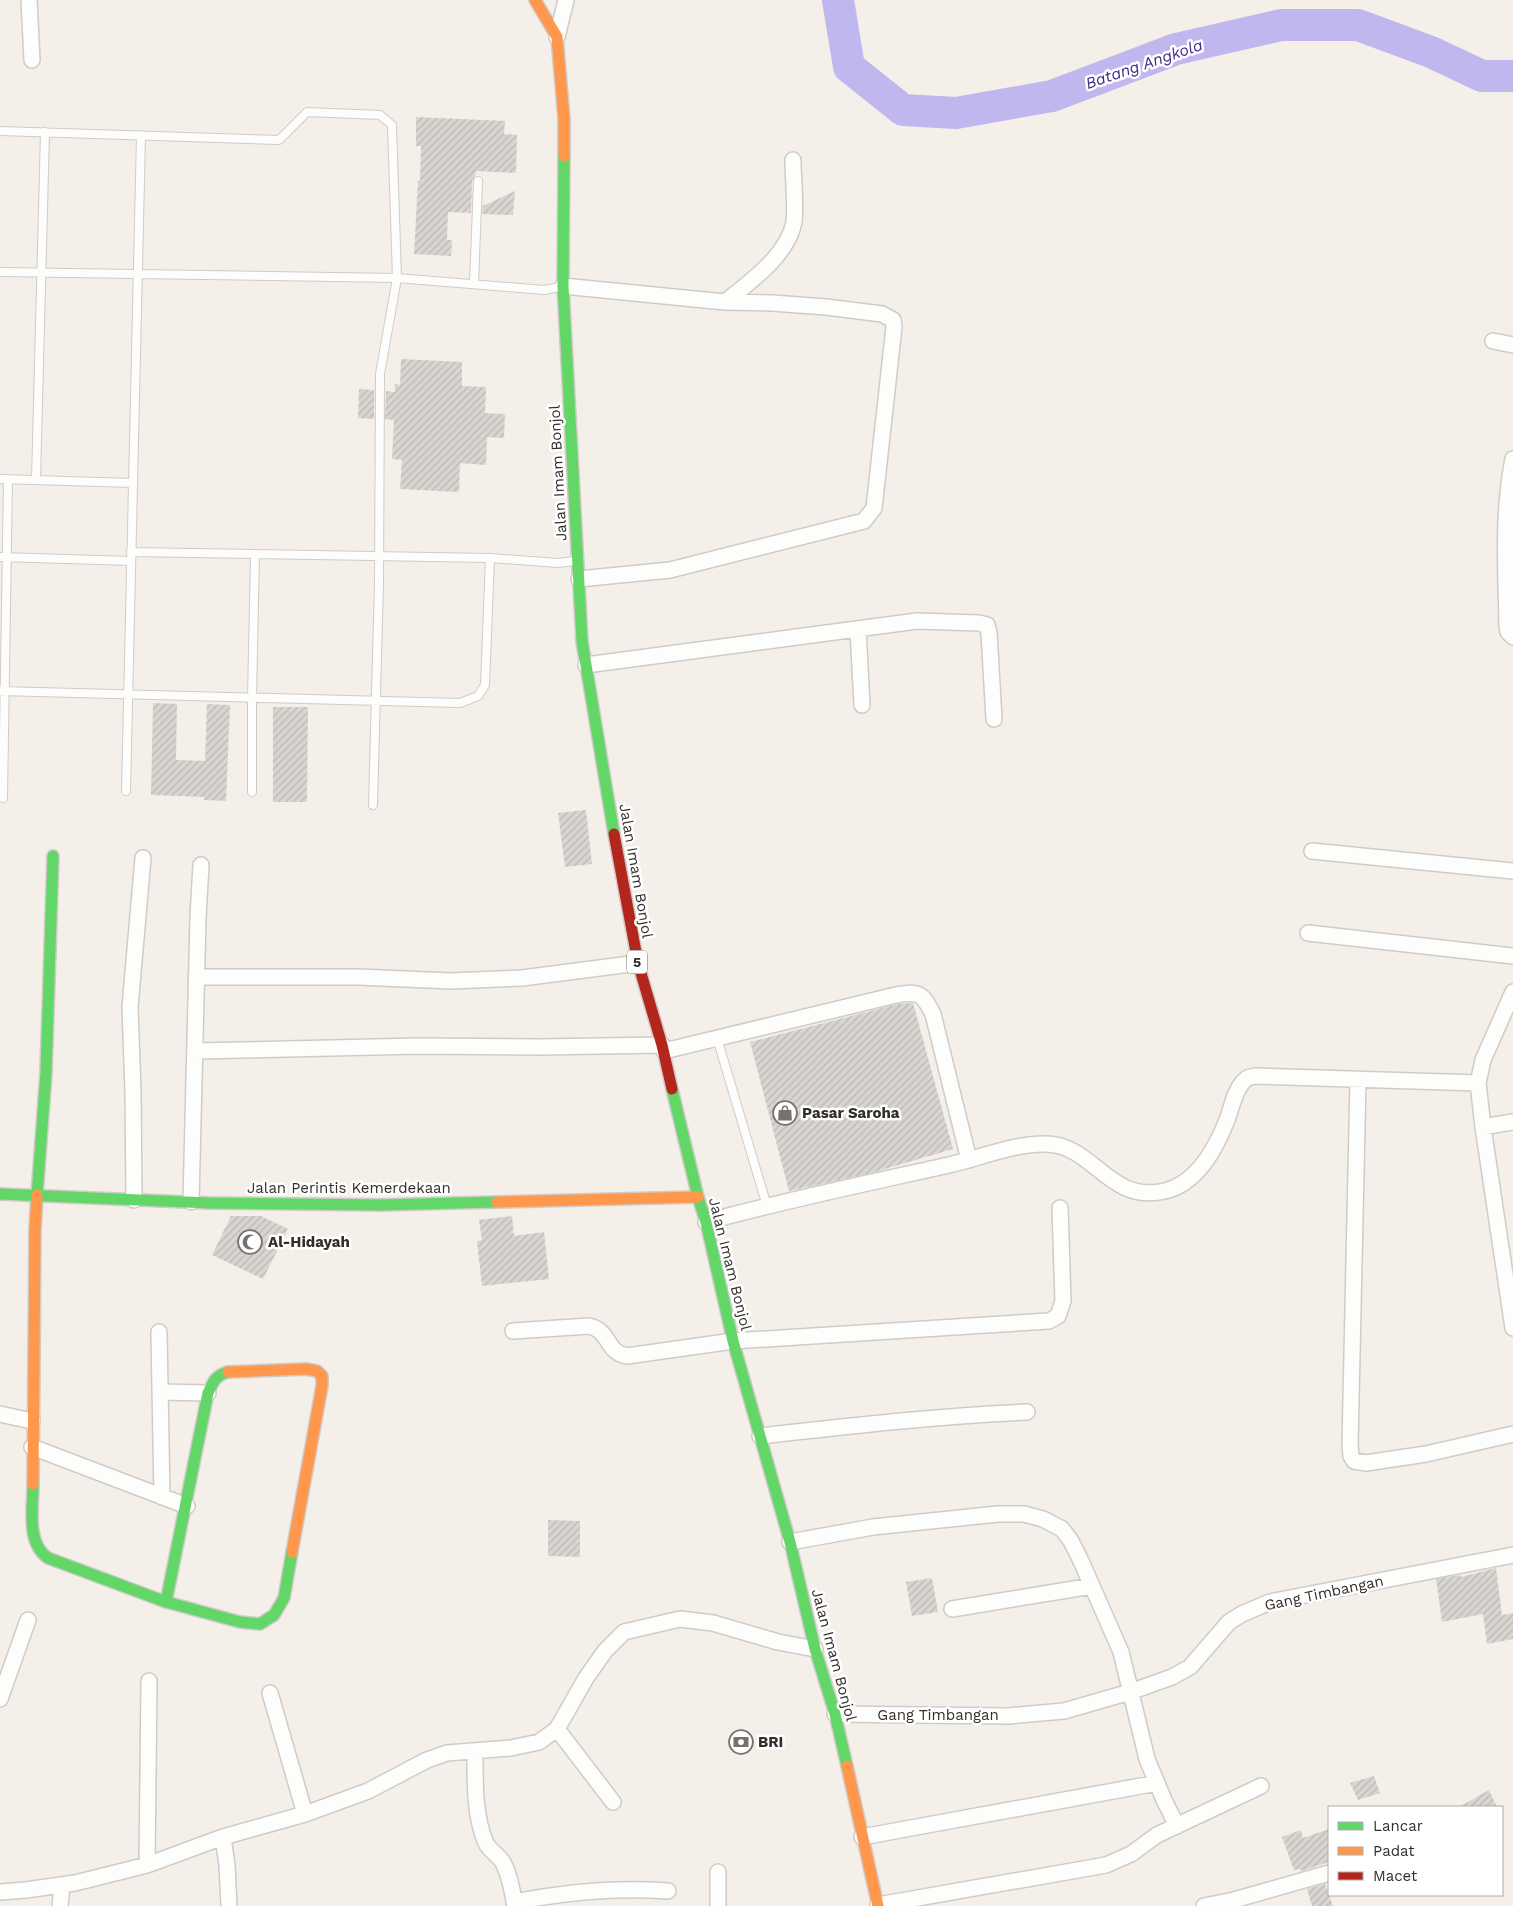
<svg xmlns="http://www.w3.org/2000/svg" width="1513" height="1906" font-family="'Work Sans',sans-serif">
<defs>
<pattern id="building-hatch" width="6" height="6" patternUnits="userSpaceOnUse" patternTransform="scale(1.25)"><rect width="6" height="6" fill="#d9d5d1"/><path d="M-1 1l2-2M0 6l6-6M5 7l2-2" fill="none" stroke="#bbb7b4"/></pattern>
</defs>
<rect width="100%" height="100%" fill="#f4efe9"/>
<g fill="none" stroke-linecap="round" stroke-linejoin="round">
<path stroke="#c1b7ef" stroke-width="32" d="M838 0 849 67 903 110 956 113 1052 96 1176 49 1281 25H1358L1431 52 1482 76H1513"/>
</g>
<path fill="url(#building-hatch)" d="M416 117 505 121 504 134 517 135 516 173 476 171 475 176 472 181 471 213 448 212 447 240H452L451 256 414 254 418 181H420L421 146H416Z
M515 191 513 215 482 214 483 206Z
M401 359 462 362V386L486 387 485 413 505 414 504 438 487 437 486 465 460 463 459 492 400 489 402 460 392 459 394 420 385 419 386 391 395 392V384L400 385Z
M359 389 374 390V419L358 418Z
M153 703 177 704 176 760 205 761 207 704 230 705 226 801 204 800V797L151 795Z
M273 707H308L307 802H273Z
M586 810 592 864 565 867 558 813Z
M913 1003 953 1149 871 1173 789 1191 750 1042 898 1004Z
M231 1216H261L288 1229 263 1279 212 1255Z
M512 1216 514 1236 544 1232 549 1279 482 1286 477 1241 482 1240 479 1220Z
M548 1520 580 1521V1557L548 1556Z
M1496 1568 1502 1615 1513 1613V1639L1487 1644 1483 1614 1442 1622 1436 1579 1460 1575 1461 1577Z
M932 1578 938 1612 912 1616 906 1582Z
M1374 1776 1380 1793 1358 1800 1350 1783Z
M1489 1790 1497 1807H1459Z
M1329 1829V1862L1301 1871 1300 1869 1294 1870 1282 1837 1301 1830 1303 1838Z
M1325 1884 1333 1906H1312L1307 1889Z"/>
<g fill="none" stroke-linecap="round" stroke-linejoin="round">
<g stroke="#cfccc7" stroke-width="10">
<path id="lane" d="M0 131 279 140 307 112 380 115 392 125 397 278 380 374 379 583 373 805
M0 272 397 278 544 290 560 287
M474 283 478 181
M0 479 133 483
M36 480 45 132
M131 552 490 558 558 563 574 561
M0 557 131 561
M0 691 460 703 478 696 485 685 490 558
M126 791 141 135
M252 792V698L255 554
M3 798 8 479
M717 1038 767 1206"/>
</g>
<g stroke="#cfccc7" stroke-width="18">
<path id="street" d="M29 0 32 60
M557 37 566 0
M563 286 725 302 772 303 826 307 882 314 893 320 894 327 874 508 864 521 670 570 579 579
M725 302C750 282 788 255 794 222 796 205 793 178 793 160
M1493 341 1513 345
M1513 459C1502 514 1506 570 1507 626L1508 632 1513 637
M858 629 862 705
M586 665 917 621 979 623 987 625 989 633 994 719
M1312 851 1513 871
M1308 933 1513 956
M196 977H359L451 981 522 978 638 963
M1513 992 1483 1060 1478 1083 1483 1127 1513 1328
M195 1051 418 1046 540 1047 662 1045
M664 1051 896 995C920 991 922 993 933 1014L969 1160
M1358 1080 1350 1445 1351 1456 1354 1461 1366 1463 1426 1454 1513 1434
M1483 1127 1513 1122
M134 1200 133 1091 130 1007 143 858
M191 1202 198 917 201 865
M706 1222C786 1200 868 1183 949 1165 980 1158 1012 1144 1044 1144 1094 1143 1107 1204 1165 1191 1198 1183 1216 1148 1227 1120 1232 1107 1234 1092 1243 1082 1247 1077 1250 1077 1256 1076L1478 1083
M513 1331 589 1326C611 1331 605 1352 627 1356L733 1341 1049 1321 1058 1316 1063 1301 1060 1208
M159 1332 162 1497
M160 1392 208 1393
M0 1414 32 1421
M760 1436C849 1426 937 1416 1027 1412
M32 1447 187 1506
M790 1542 873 1527 998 1514H1024L1043 1519 1062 1529 1071 1541 1081 1561 1121 1652 1147 1759 1164 1800 1177 1826
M952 1609 1092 1586
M270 1693 305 1814
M0 1699 28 1620
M835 1714 1008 1716 1064 1711 1130 1692 1172 1677 1190 1667 1229 1622 1242 1614 1270 1602 1513 1555
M557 1729 613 1802
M475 1751C475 1779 474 1817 486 1843 489 1850 498 1855 502 1861 510 1874 512 1891 515 1906
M223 1837 227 1865 229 1906
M862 1837 1157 1783
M147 1865 149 1681
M718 1872V1906
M0 1892 26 1890 75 1883 147 1865 223 1837 305 1814 368 1791 427 1760 447 1753 511 1748 539 1742 557 1729 586 1678 605 1651 624 1632 680 1619 713 1623 778 1642 815 1649
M514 1902C565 1892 616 1887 668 1891
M878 1905 1106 1865 1131 1854 1157 1835 1261 1786
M60 1906 62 1885
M1204 1906 1234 1900 1329 1873"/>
</g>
<g stroke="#cfccc7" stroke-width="14">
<path id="fast" d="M564 156 563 286 582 641 614 834
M672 1089 698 1197 706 1222 733 1341 790 1542 815 1649 835 1714 847 1766
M0 1194 209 1203 380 1205 497 1202
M37 1195 46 1073 53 856
M33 1484C33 1508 26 1543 48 1558L166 1602 240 1622 260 1624 274 1615 284 1598 292 1552
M166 1602 208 1393C213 1382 216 1375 228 1372"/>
</g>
<g stroke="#cfccc7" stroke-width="14">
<path id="slow" d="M535 0 557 37 564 119V156
M497 1202 698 1197
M228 1372 306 1369 317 1371 322 1376V1386L292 1552
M33 1484 35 1229 37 1195
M847 1766 878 1906"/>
</g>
<g stroke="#cfccc7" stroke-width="14">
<path id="jam" d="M614 834 638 963 662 1045 672 1089"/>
</g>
<use href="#lane" stroke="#fdfdfc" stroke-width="8"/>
<use href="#street" stroke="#fdfdfc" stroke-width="15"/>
<use href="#fast" stroke="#63d668" stroke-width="11"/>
<use href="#slow" stroke="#ff974d" stroke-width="11"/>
<use href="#jam" stroke="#b3261e" stroke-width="11"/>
</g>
<defs>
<g id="shop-ring" transform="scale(1.25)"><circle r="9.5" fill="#fff" stroke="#76726e" stroke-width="1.5"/><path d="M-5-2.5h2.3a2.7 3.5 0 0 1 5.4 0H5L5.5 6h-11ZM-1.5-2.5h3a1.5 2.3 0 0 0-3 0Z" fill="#76726e"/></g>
<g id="mosque-ring" transform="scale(1.25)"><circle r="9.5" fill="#fff" stroke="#76726e" stroke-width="1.5"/><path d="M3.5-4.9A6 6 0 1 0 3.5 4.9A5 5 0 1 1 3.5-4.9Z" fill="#76726e"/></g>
<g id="bank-ring" transform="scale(1.25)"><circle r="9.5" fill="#fff" stroke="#76726e" stroke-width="1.5"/><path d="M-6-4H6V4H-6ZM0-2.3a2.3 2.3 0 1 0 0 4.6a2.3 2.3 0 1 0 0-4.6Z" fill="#76726e"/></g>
</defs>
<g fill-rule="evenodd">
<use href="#shop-ring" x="785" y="1113"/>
<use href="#mosque-ring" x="250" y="1242"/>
<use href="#bank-ring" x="741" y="1742"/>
</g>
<g text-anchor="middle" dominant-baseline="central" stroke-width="5" stroke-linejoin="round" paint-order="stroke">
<rect fill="#fff" stroke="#706d6b" stroke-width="1" x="627" y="950.5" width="20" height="23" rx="4"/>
<g font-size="14" font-weight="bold" fill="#322f2b">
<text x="637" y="962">5</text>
</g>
<g font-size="15" fill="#322f2b" stroke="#fff">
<text transform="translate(558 473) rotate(-93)">Jalan Imam Bonjol</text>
<text transform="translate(636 871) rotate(80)">Jalan Imam Bonjol</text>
<text x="349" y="1188">Jalan Perintis Kemerdekaan</text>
<text transform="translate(730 1264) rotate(76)">Jalan Imam Bonjol</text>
<text transform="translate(1324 1593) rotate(-12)">Gang Timbangan</text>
<text transform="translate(834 1655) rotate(75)">Jalan Imam Bonjol</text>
<text x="938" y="1715">Gang Timbangan</text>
</g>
<g font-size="15" font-weight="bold" fill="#322f2b" stroke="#fff" text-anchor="start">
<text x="802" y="1113">Pasar Saroha</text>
<text x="268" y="1242">Al-Hidayah</text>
<text x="758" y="1742">BRI</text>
</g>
<g font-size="16" font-style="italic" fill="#442a88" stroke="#fff">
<text transform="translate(1144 64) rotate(-19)">Batang Angkola</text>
</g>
</g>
<rect x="1328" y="1806" width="175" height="90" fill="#ffffff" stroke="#adacaa"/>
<rect x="1338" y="1822" width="25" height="8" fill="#63d668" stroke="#adacaa"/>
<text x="1373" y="1831" font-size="15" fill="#322f2b">Lancar</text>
<rect x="1338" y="1847" width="25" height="8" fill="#ff974d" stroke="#adacaa"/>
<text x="1373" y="1856" font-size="15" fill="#322f2b">Padat</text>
<rect x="1338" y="1872" width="25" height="8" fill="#b3261e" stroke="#adacaa"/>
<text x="1373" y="1881" font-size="15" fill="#322f2b">Macet</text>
</svg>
